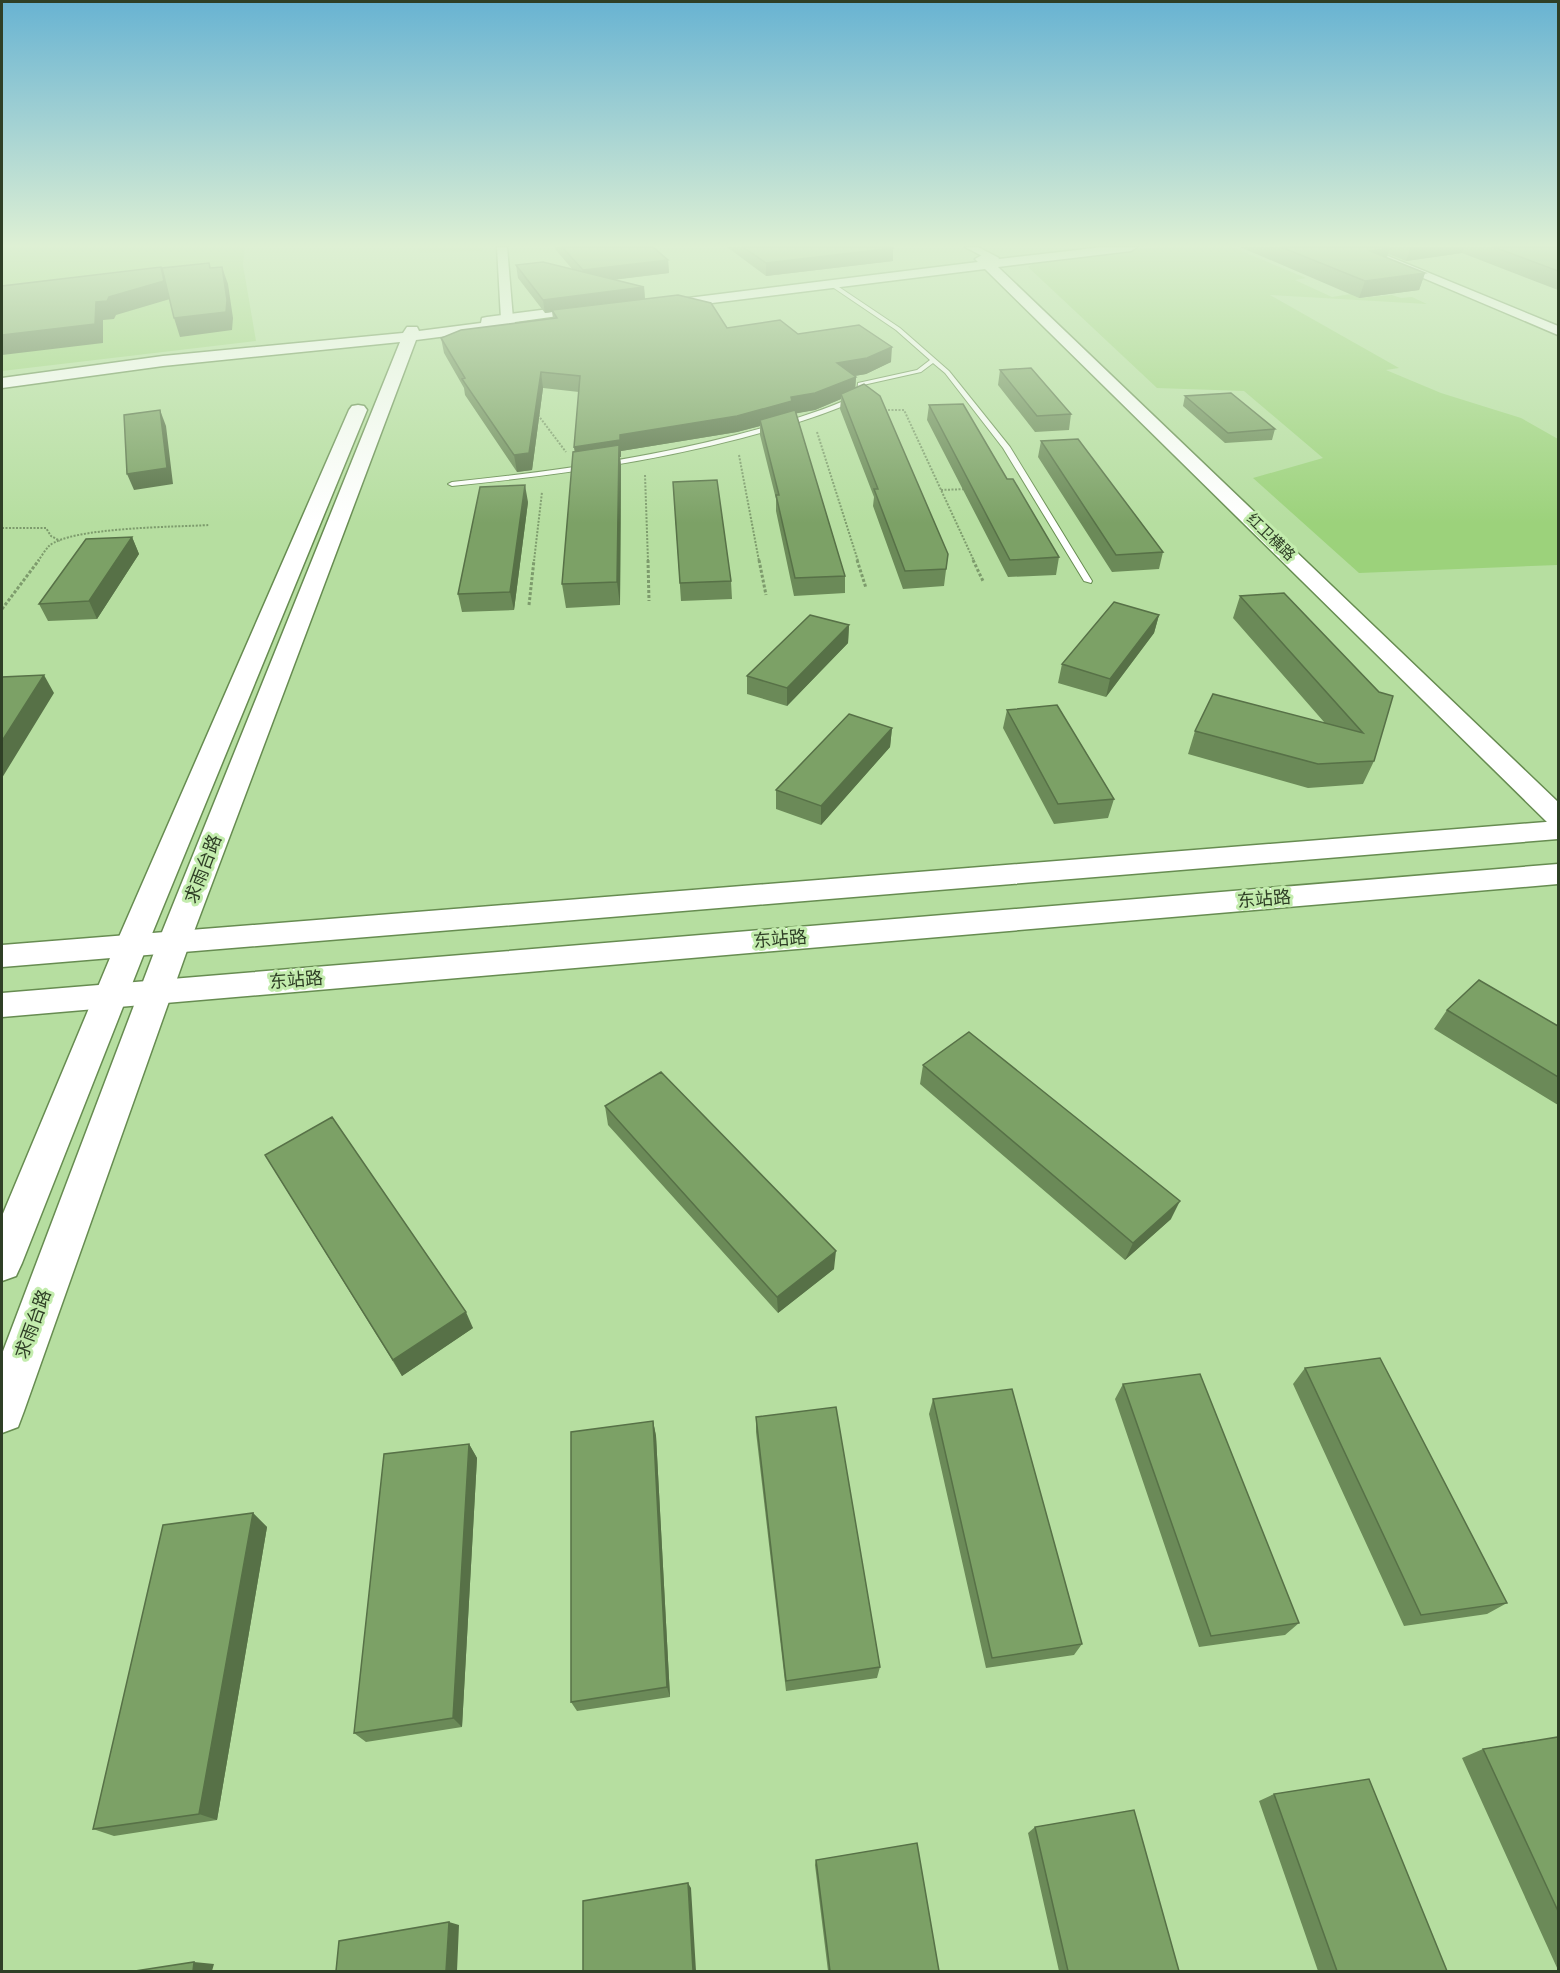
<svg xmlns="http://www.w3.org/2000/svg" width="1560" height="1973" font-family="'Fira Sans','Noto Sans SC',sans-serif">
<rect width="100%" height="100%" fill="#b6dea0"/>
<path fill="#aad591" d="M418 247H484L482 251 420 253Z"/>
<path fill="#9cd27b" d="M2 247H245L243 265 256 341 2 371Z
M1160 247H1232L1306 278 1295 280 1332 297 1351 294 1359 298 1392 295 1401 298 1412 297 1427 304 1270 295 1399 368 1386 370 1441 393 1521 418 1558 439V565L1359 573 1253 478 1323 458 1244 391 1157 388 1028 267 1032 264 1048 260Z"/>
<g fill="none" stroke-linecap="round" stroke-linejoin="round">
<g stroke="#678c51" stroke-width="2">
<path id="lane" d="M830 281 900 328 949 371 1010 447 1092 581 1091 583 1084 581 1003 448 945 373 933 363 921 372 863 385V397C824 416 783 427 742 438 646 463 550 476 452 486L448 484 452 482C548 472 643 459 736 435 778 424 819 413 857 395L858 383 917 370 930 360 896 330 828 284Z"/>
</g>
<g stroke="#678c51" stroke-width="3">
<path id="street" d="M497 247H507L513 319 507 323 501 319Z
M965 247H978L999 258 998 260H990Z"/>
</g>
<g stroke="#678c51" stroke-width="3">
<path id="secondary" d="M1103 247H1137L1131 251 998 267 1558 802V826L1548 823 985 269 656 310 649 306 656 302 978 262 975 259 982 255 991 260Z
M596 303 603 307 601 310 515 322 514 327 509 328 416 340 190 942 24 1411 18 1427 2 1433V1354L158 942 400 342 163 366 2 388V378L163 356 403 333 407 327H417L419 331 481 323 482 318 487 317Z
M358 405 364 406 367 410 147 946 22 1263 16 1276 2 1281V1216L115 946 349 410 352 406Z"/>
</g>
<g stroke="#678c51" stroke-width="3">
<path id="primary" d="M1350 247H1366L1558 326V335Z
M1558 821V839L2 967V945Z
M1558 864V884L2 1017V993Z"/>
</g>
<path stroke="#7d9b6c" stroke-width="2" stroke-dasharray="2 1.5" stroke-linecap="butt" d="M881 410H904L974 561
M538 415 566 452
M817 432 858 561
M739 455 759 561
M645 475 648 561
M941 490 968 489
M2 528H46L51 536 60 541
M38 561C41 557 45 550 49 546 70 527 178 527 209 525
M534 561 542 492"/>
<path stroke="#7d9b6c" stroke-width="3" stroke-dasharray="3 2" stroke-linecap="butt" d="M648 560 649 601
M759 560 766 595
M857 560 866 588
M973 560 983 581
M529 605 534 560
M2 609 39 560"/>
<use href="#lane" fill="#fff" fill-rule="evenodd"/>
<use href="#street" fill="#fff" fill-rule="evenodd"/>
<use href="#secondary" fill="#fff" fill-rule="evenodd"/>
<use href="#primary" fill="#fff" fill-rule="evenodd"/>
</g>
<path fill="#6b8a58" d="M555 247H653L668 260 669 273 613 280 644 287 645 299 727 328 798 334 891 362 866 374 854 376 856 377 855 388 948 554 944 586 903 589 873 506 874 497 840 409 841 399 815 410 796 413 845 576V593L794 596 776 511V499L760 435V426L737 432 621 451V457H620L621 466 620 605 566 608 562 584 575 452 574 447 579 392 543 388 532 470 517 472 465 395 464 388 444 353 441 338 553 318 552 312 545 313 518 278 516 265 573 270 555 249Z
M727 247H891L893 261 766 276Z
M1240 247H1558V290L1462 253 1406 261 1388 254 1387 258 1425 273 1419 290 1359 298Z
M1000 370 1071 414 1069 430 1035 432 998 385Z
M1185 396 1275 429 1272 440 1225 443 1183 406Z
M929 405 1007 479 1059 557 1056 575 1008 577 927 420Z
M1041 441 1163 552 1159 569 1112 572 1038 457Z
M673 482 731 581 732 599 681 601Z
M528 502 514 610 462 612 458 594Z
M132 537 139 554 97 619 48 621 39 604Z
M1240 596 1379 692 1374 761 1363 784 1308 788 1188 754 1195 731 1324 722 1233 618Z
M1159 615 1154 633 1106 697 1058 683 1062 664Z
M849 625 848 643 787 706 747 694V676Z
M1007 710 1114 799 1108 818 1054 824 1003 728Z
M892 728 890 747 821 825 776 809V790Z
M1447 1010 1558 1026V1105L1434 1029Z
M923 1065 1171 1219 1125 1260 920 1084Z
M605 1106 834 1269 778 1313 608 1125Z
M265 1155 473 1328 402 1376Z
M1305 1368 1507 1603 1487 1614 1404 1626 1293 1384Z
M1123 1384 1299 1623 1285 1635 1199 1647 1115 1399Z
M933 1399 1082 1644 1074 1655 986 1668 929 1414Z
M756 1417 880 1667 877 1678 786 1691 756 1432Z
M653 1421 656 1436 670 1697 577 1711 571 1702Z
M469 1444 477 1458 462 1727 366 1742 354 1733Z
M253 1513 267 1527 217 1820 114 1836 93 1829Z
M1558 1737V1970L1462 1758 1483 1749Z
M1274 1794 1447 1971H1318L1259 1801Z
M1035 1827 1179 1971H1059L1028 1833Z
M816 1860 939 1971H828L815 1865Z"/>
<path fill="#577147" d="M1411 247H1464L1462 253 1406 261Z
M893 248V261L766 276V263Z
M1390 248 1384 264 1370 251Z
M668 260 669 273 585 283 583 270Z
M161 267 167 284 170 299 116 315 114 319 103 320V343L2 355V335L109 297Z
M222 267 228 284 233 318 232 330 180 337 174 318Z
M1425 273 1419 290 1359 298 1365 281Z
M644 287 645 301 552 310V312L545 313 543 300Z
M892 347 891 362 866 374 837 379V363Z
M541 372 543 388 532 470 517 472 514 455Z
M856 377 855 393 841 394V399L815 410 760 420V426L737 432 621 451V457H620L621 466 620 605 617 582 577 464 574 447 620 435 791 397Z
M160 410 166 426 173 484 134 490 127 474Z
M525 485 528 502 514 610 510 592Z
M132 537 139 554 97 619 89 601Z
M1159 615 1154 633 1106 697 1110 679Z
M849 625 848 643 787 706V688Z
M44 675 54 693 2 778V741Z
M892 728 890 747 821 825V806Z
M1180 1201 1171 1219 1125 1260 1133 1243Z
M836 1251 834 1269 778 1313 777 1297Z
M466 1312 473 1328 402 1376 393 1360Z
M653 1421 656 1436 670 1697 667 1687Z
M469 1444 477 1458 462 1727 453 1718Z
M253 1513 267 1527 217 1820 199 1814Z
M688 1883 691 1888 696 1971H693Z
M449 1922 459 1925 457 1971H446Z
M194 1962 214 1964 212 1971H193Z"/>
<path fill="#7ca166" stroke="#577147" stroke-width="1.5" d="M562 247H653L668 260 583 270Z
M743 247H891L893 248 766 263Z
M1281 247H1386L1390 248 1370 251 1425 273 1365 281Z
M1494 247H1558V271Z
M543 262 644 287 543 300 516 265Z
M209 263 210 268 222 267 227 300 226 312 174 318 162 268Z
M161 267 164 281 109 297 107 301 96 302 95 324 2 335V286Z
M678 295 711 303 727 328 780 320 798 334 859 325 892 347 867 358 837 363 856 377 815 393 791 397 792 401 737 416 620 435V440L574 447 580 376 541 372 529 453 514 455 462 379 465 378 441 338 461 330 557 318 552 310Z
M1031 368 1071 414 1037 416 1000 370Z
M864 384 880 396 948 554 946 569 905 571 874 489H878L841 394Z
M1231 393 1275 429 1228 433 1185 396Z
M963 404 1007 479H1013L1059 557 1010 560 929 405Z
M160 410 167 468 127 474 124 415Z
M795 410 845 576 795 578 776 495H779L760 420Z
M1078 439 1163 552 1116 555 1041 441Z
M619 445 617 582 562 584 573 452Z
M717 480 731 581 680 583 673 482Z
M525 485 510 592 458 594 480 487Z
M132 537 89 601 39 604 86 539Z
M1284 593 1379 692 1393 696 1374 761 1318 764 1195 731 1213 694 1363 733 1240 596Z
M1114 602 1159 615 1110 679 1062 664Z
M810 615 849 625 787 688 747 676Z
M44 675 2 741V677Z
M1057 705 1114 799 1058 804 1007 710Z
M849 714 892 728 821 806 776 790Z
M1479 980 1558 1026V1077L1447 1010Z
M969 1032 1180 1201 1133 1243 923 1065Z
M661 1072 836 1251 777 1297 605 1106Z
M332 1117 466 1312 393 1360 265 1155Z
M1380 1358 1507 1603 1421 1615 1305 1368Z
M1200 1374 1299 1623 1211 1636 1123 1384Z
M1012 1389 1082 1644 992 1658 933 1399Z
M836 1407 880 1667 786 1681 756 1417Z
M653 1421 667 1687 571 1702V1432Z
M469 1444 453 1718 354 1733 384 1454Z
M253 1513 199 1814 93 1829 163 1525Z
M1558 1737V1911L1483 1749Z
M1369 1779 1447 1971H1337L1274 1794Z
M1134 1810 1179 1971H1068L1035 1827Z
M917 1843 939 1971H830L816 1860Z
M688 1883 693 1971H583V1901Z
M449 1922 446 1971H336L339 1941Z
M194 1962 193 1971H135Z"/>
<linearGradient id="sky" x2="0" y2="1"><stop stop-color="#68b3d2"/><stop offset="0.47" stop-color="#def0d4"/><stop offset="1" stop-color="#def0d4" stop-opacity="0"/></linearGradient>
<rect width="1560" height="523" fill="url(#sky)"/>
<g text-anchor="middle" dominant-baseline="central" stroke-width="6" stroke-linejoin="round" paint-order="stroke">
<g font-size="15" fill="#2f3f26" stroke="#c3ecad">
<text transform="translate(1271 537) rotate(44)">红卫横路</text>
</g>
<g font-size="18" fill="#2f3f26" stroke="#c3ecad">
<text transform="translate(203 869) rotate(-69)">求雨台路</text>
<text transform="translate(1264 899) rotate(-5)">东站路</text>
<text transform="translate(780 939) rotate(-5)">东站路</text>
<text transform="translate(296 980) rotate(-5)">东站路</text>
<text transform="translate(33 1324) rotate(-70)">求雨台路</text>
</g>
</g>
<rect width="1560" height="1973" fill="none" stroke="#2f3f26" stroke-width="6"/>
</svg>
